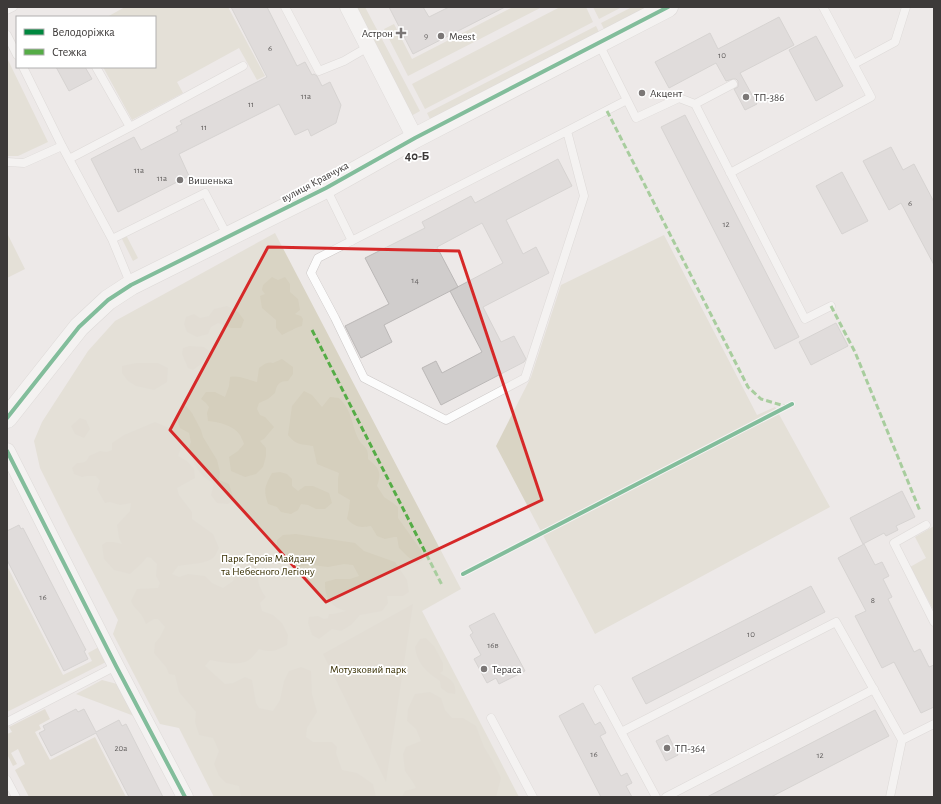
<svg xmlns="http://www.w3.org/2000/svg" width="941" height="804" font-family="'Alegreya Sans',sans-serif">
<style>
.green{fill:#d9d4c4}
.forest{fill:#d5cfbd}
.building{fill:#d0cdcc;stroke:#bbb8b7}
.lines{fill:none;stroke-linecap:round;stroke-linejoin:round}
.service-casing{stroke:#cbc7c6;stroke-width:9}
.minor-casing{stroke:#cbc7c6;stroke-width:17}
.tertiary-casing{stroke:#cbc7c6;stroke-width:21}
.service{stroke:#fcfcfc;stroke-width:8}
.minor{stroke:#fcfcfc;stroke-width:16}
.tertiary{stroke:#fcfcfc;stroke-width:20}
.quiet{stroke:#55ac46;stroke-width:3;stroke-dasharray:6 3;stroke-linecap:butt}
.cycleway-casing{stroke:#fff;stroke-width:6}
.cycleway{stroke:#00873e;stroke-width:4}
.marked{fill:none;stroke:#d62828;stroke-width:3;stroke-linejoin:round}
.poi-dot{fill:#7b7776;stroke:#fff;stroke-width:1.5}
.labels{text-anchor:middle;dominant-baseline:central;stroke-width:3.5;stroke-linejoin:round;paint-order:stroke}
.number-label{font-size:9px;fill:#625f5e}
.poi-label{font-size:11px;fill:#3d3a39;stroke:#fff;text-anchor:start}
.street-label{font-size:11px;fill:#3d3a39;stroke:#fff}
.park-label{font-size:11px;fill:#382f03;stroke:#fff}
.quarter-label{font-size:13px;font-weight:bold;fill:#3d3a39;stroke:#fff}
</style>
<rect width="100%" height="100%" fill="#ede9e8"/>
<path class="green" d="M125 7H228L265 76 257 80 239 48 177 82 183 93 132 120 103 67H155V17H107Z
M355 7H365L420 111 411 116Z
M513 7H542L408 76 384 29 394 24 412 59Z
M560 7H586L593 22 425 109 412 84Z
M593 7H622L599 19Z
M632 7H651L605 31 601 23Z
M596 26 600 34 431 121 427 113Z
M7 58 48 142 18 156H7Z
M7 233 25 269 7 278Z
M275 233 461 589 422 611 519 797H214L179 728 160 724 113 634 118 620 71 530 40 468 34 441 42 422 88 351 115 321Z
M126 235 138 258 133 261 121 237Z
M664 235 757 415 775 407 830 507 595 634 496 446 531 377 561 285Z
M934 526V611L910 567 926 558 915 537Z
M7 566 63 675 92 661 88 653 99 647 106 662 7 712Z
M102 680 117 684 134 716 76 694Z"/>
<path class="forest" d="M272 277 278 280 285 277 290 284V292L298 299 300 310 295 314 301 316 303 319 302 326C294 328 289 332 282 335L276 328V320L262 308 260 296 265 294 262 290 263 285Z
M227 306 238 312 244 320 241 328H231L218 323 211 327 208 334 197 337 187 332 184 324 186 317 194 314 200 318 209 316 214 309Z
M189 346 204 347 213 354 211 359H205L201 364 193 370 188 368 182 354 183 348Z
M282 359 293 367V374L288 381C279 381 277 384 275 393L268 399 259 403 257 409 260 415 265 417 274 427 264 439 260 441 266 448V456L263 467 256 474 245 477 231 471 229 457 238 451 244 444C243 441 241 437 240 435 233 425 219 422 208 421L207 413 209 407 206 403 201 399 206 392H215L225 397 229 386 230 377C239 375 248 380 257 382L259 368C263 365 268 361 273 363Z
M136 363H158L168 368 167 382 154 390 136 386 128 381 122 373V366Z
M304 391 312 395 322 407 330 397 339 398C353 411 351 425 359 440 361 444 365 446 367 450 368 453 368 456 368 459 379 468 382 472 377 486L384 497 393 503 398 507V518L421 550 423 560 417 564 407 556 399 548 397 537H394L385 539 377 536 371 526C360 528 355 527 347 519L349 509 350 500 338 493V479L339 473 317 464 313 446C300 444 296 445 288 435L292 406Z
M186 406 192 413 201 430 203 437 217 460 220 472 219 480 229 484 234 500 228 504 217 503 211 495 214 484 204 477 198 470 191 457 188 450 191 442 189 433 180 428 177 419 182 407Z
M80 418 86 420 90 429 84 438 75 434 71 426Z
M155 422 169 428 183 442 178 456 187 461 194 469 195 478 177 488 179 495 192 512V519L213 534 219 548C217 551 216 555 214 557 208 564 188 564 178 566L172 574 179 577 188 574 205 576 212 583 223 588 233 581C237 570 238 564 251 562 260 572 256 579 261 589 262 592 264 595 266 597L260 603 262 611 273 615 282 623 288 635 287 645C275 651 272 653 259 649 255 654 251 660 245 662 235 665 220 662 210 660L205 666 225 684 233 683 245 677 252 680 256 703 259 708 273 711 280 700 284 681 289 671 301 667 311 671 312 694 317 712 307 728 306 737 313 742H332L337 747 336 753 342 770 357 773 373 784 376 797H241L239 786 226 783 219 776 214 764 219 751 213 738 199 735 195 722 196 712 179 692 175 675 169 674 166 667 154 653 155 643 160 637 165 627 158 619H154L146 624C144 620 143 616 139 612 135 607 134 608 131 601L137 589 158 588 160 583 156 576 157 564 151 558 147 557 142 563 130 574 114 570 104 559 102 545 106 542H114L122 544 119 538 117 525 130 511 131 503 120 505 110 502 105 503 97 489 100 481 96 476H87L82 477 74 474 72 468 77 463C84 463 87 462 89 456L100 451 107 452 112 450V443L124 435Z
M280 472 287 474 292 479V486L298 491 305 486H313L329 493 332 503 325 509H316L308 505 301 504 298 510 291 514 281 512 277 507 268 504C263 489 265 486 272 473Z
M296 534 355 543 364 551 395 562 407 580 409 592 403 596H387L388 603 382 611 360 615 351 625 341 631 332 629 319 639 312 635 308 623 309 617 318 616 324 619 328 618 329 614H333L346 611C343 610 339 609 336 607 326 601 325 592 325 582L336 579H350L359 576 353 565 344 564 328 567 313 565 297 567 277 555V540L283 535Z
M413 604 386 782 323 654Z
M426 638 434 646 443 663V671L440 673C449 679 457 681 455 694L448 693 441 688 440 681C426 672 417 663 415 647L420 639Z
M430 692 441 698 445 710 452 718H463L476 726 484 747 492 760 501 778 496 797H402L405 791 416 788 414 784 405 771 403 754 406 747 421 741 416 729 407 721 408 709 415 694Z
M45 709 50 719 39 725 41 729 35 732 50 760 95 737 126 797H29L15 770 25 764 18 749 11 753 17 764 13 766 7 754V734L12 732 9 727Z"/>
<path class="building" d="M231 7H267L297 66 305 62 312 75 314 74 317 76 322 86 330 82 341 105 336 123 311 136 308 129 295 135 279 104 179 154 189 176 118 212 91 159 134 137 141 150 178 131 176 127 182 124 180 121 267 77Z
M389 7H423L429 17 449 7H505L413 54Z
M779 17 794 45 740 73 757 104 745 110 734 89 738 87V81L736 79H733L726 81 716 63 669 88 655 62 710 33 718 49Z
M816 36 843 86 816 101 789 50Z
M56 67H85L92 79 69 91Z
M685 115 799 337 775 349 661 127Z
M891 147 903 170 914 164 934 202V265L901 203 889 210 863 161Z
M558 159 572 186 506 220 523 254 536 247 549 273 483 307 501 342 514 336 526 359 524 362 441 405 422 368 436 361 442 373 482 352 450 291 503 263 482 223 437 247 458 287 384 325 392 342 361 358 345 326 389 304 365 258 425 228 422 222 471 196 475 203Z
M842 172 868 221 842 234 816 186Z
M836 323 848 346 811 365 799 342Z
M902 491 915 517 896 526 898 530 886 536 884 533 863 544 850 518Z
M19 525 21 529 23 528 86 650 84 651 88 659 64 671 7 560V531Z
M864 544 875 565 882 562 889 576 883 579 892 597 888 599 914 652 920 649 929 667 934 665V707L921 713 894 662 882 668 855 616 866 611 838 558Z
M811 586 825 612 646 704 632 678Z
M494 613 525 671 499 684 496 678 487 683 474 659 481 655 470 635 473 633 469 626Z
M583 703 595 725 600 722 603 727 606 733 600 736 621 776 627 773 632 783 626 786 632 797H601L559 716Z
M76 709 78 712 84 709 96 732 119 720 122 726 126 724 163 797H129L96 733 51 756 39 733 45 730 43 726Z
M875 710 889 736 771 797H707Z
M668 735 678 755 666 761 656 741Z"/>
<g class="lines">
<g class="service-casing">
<path id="service" d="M285 7 319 71 344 61 368 47
M7 10 13 7
M7 35 17 55
M599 44 636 118 679 98 695 104 805 319 831 306
M854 64 895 42 906 7
M23 67 62 146 112 239 131 285
M96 67 130 127
M695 104 733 84
M567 131 584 196 525 378 446 420 364 378 335 318 311 273 318 258Z
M567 131 627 100
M69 159 130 127 243 66
M7 162 24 163 62 146
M730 173 871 97 823 7
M326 188 352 241
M112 239 205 193 228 237
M926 525 894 543 934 622
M598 689 656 797
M491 718 533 797
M7 722 116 666
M621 732 836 622 902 740 890 797
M902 740 934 724
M7 780 16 797
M666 797 874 689"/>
</g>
<g class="minor-casing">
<path id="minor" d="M348 7 415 138
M7 451 116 666 185 797"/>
</g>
<g class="tertiary-casing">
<path id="tertiary" d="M7 418 79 327 108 300 131 285 326 188 415 138 668 7"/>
</g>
<use href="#service" class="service"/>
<use href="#minor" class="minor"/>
<use href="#tertiary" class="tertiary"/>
<path class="quiet" d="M607 111 748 387 761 399 788 407
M831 306 855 352 920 511
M312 330 442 585"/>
<g class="cycleway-casing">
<path id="cycleway" d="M7 418 79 327 108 300 131 285 326 188 415 138 668 7
M7 451 116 666 185 797
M463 574 792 404"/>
</g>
<use href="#cycleway" class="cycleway"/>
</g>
<path d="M0 0H941V804H0ZM268 247 459 251 542 500 326 602 170 430Z" fill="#ede9e8" fill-opacity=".55" fill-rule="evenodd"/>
<path class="marked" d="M268 247 459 251 542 500 326 602 170 430Z"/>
<g class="poi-dot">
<path d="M399 27h4v4h4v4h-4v4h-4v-4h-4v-4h4z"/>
<circle cx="441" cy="36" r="4"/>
<circle cx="642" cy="93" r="4"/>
<circle cx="746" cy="97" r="4"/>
<circle cx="180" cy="180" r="4"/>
<circle cx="484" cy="669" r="4"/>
<circle cx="667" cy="748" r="4"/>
</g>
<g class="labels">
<g class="number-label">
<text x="426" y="36">9</text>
<text x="270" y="48">6</text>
<text x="722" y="55">10</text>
<text x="306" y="96">11а</text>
<text x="251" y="104">11</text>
<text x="204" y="127">11</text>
<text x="139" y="170">11а</text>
<text x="162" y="178">11а</text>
<text x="910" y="203">6</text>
<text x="726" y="224">12</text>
<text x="415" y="280">14</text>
<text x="43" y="597">16</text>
<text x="873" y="600">8</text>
<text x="751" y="634">10</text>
<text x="493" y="645">16в</text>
<text x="121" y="748">20а</text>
<text x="594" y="754">16</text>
<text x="820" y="755">12</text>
</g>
<g class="poi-label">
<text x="393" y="33" text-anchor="end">Астрон</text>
<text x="449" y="36">Meest</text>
<text x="650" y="93">Акцент</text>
<text x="754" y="97">ТП-386</text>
<text x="188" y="180">Вишенька</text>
<text x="492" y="669">Тераса</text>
<text x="675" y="748">ТП-364</text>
</g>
<g class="street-label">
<text transform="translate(315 182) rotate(-28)">вулиця Кравчука</text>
</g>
<g class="park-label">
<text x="268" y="558">Парк Героїв Майдану<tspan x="268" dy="13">та Небесного Легіону</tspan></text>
<text x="368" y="669">Мотузковий парк</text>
</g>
<g class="quarter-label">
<text x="417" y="156">40-Б</text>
</g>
</g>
<rect width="941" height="804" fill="none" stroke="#3d3a39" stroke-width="16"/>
<rect x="16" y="16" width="140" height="52" fill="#ffffff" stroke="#b1b0b0"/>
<rect x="24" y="29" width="20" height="6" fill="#00873e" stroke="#b1b0b0"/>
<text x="52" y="36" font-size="12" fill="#3d3a39">Велодоріжка</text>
<rect x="24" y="49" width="20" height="6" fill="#55ac46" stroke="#b1b0b0"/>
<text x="52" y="56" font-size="12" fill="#3d3a39">Стежка</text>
</svg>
